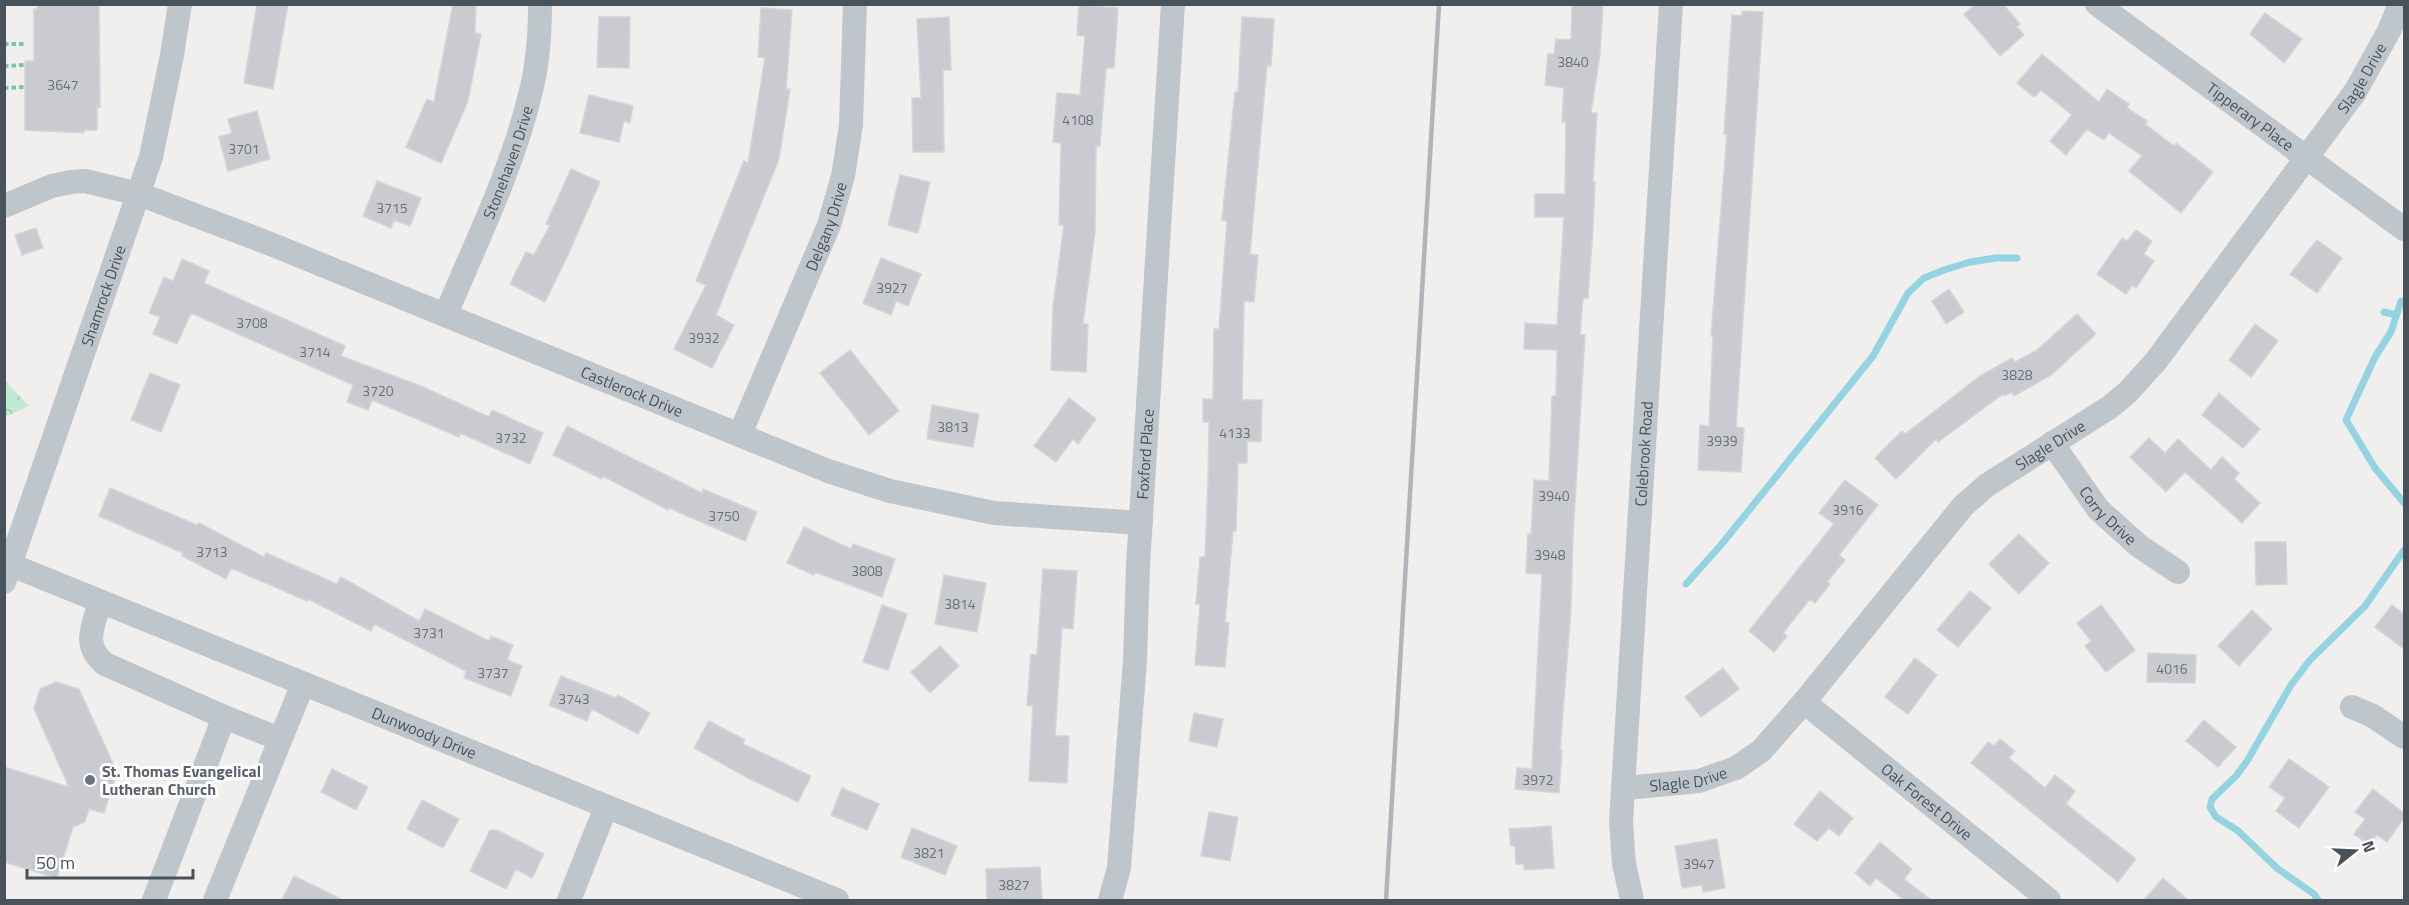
<svg xmlns="http://www.w3.org/2000/svg" width="2409" height="905" font-family="'Titillium Web',sans-serif">
<style>
.forest{fill:url(#forest-crowns)}
.lines{fill:none;stroke-linecap:round;stroke-linejoin:round}
.stream{stroke:#93d3e2;stroke-width:7}
.building{fill:#c9cbd0;stroke:#d3d5d9;stroke-width:1.5}
.path{stroke:#7dc4a0;stroke-width:4;stroke-dasharray:4.5 3;stroke-linecap:butt}
.minor{stroke:#bec6cc;stroke-width:24}
.rail{stroke:#b1b4b8;stroke-width:4.5}
.worship-dot{fill:#6b7280;stroke:#fff;stroke-width:2}
.labels{text-anchor:middle;dominant-baseline:central;stroke-width:6;stroke-linejoin:round;paint-order:stroke}
.number-label{font-size:14px;fill:#687078}
.street-label{font-size:16px;fill:#48525a;stroke:#fff}
.worship-label{font-size:16px;font-weight:bold;fill:#5b616d;stroke:#fff;text-anchor:start}
</style>
<defs>
<pattern id="forest-crowns" width="20" height="18" patternUnits="userSpaceOnUse" patternTransform="scale(1.5)"><rect width="20" height="18" fill="#c1ead0"/><path d="M2 6a3 3 0 1 1 6 0M12 15a3 3 0 1 1 6 0" fill="none" stroke="#9fc0ac"/></pattern>
</defs>
<rect width="100%" height="100%" fill="#f1eeee"/>
<path class="forest" d="M5 381 29 406 5 417H4Z"/>
<g class="lines">
<path class="stream" d="M2401 301 2391 332 2375 357 2346 420 2375 468 2404 503
M2384 312 2396 315
M1686 584 1721 545 1873 356 1908 293 1924 278 1944 270 1970 262 1996 258H2017
M2318 900 2314 894 2278 869 2237 830 2216 817 2210 807 2212 799 2236 776 2247 761 2291 685 2310 660 2365 606 2404 550"/>
</g>
<path class="building" d="M37 4H99L100 107 97 106V130H84V133L25 130V61H34V9H37Z
M257 4H288L273 89 244 83Z
M453 4H476L475 33 481 34 468 101 441 163 406 147 427 99 434 102Z
M1572 4H1603L1600 54 1591 113H1597L1593 181 1595 182 1593 228 1588 298H1583L1580 334 1585 335 1573 536 1571 609 1560 750H1562L1559 793 1515 789 1517 768 1532 769 1542 574 1526 573 1528 534H1531L1534 480 1549 481 1552 396H1556L1557 350 1524 349 1525 323 1557 325 1564 217H1535V194H1565L1566 122H1562L1564 88 1545 85 1548 54H1554L1556 39 1571 40Z
M1976 4H2003L2020 24 2017 27 2024 35 2000 56 1964 14Z
M1079 5 1118 8 1114 68H1106L1100 146H1096L1095 232 1083 324H1088L1086 372 1051 370 1053 307 1064 225H1059L1061 143 1053 142 1057 93 1080 95 1085 36 1077 35Z
M761 8 792 10 786 89H790L779 159 716 315 734 325 712 368 674 349 706 285 696 281 744 161 748 163 765 58 758 57Z
M1742 11 1763 12 1736 427 1744 428 1741 472 1698 470 1700 425 1709 426 1713 336H1711L1727 134H1724L1732 15 1742 16Z
M2265 13 2302 39 2284 63 2250 34Z
M599 17H630L629 68 597 67Z
M949 17 951 70H943L944 152H913L912 98H921L917 19Z
M1242 17 1274 19 1271 66 1267 65 1250 254 1258 255 1254 302 1244 301 1242 400H1262L1261 442 1247 441V463H1238L1236 531H1233L1225 622 1229 623 1225 667 1195 665 1200 604H1196L1200 557H1205L1208 482 1209 422H1203V399H1213L1214 329H1219L1227 221 1222 220 1235 92H1238Z
M2042 54 2099 102 2107 89 2129 104 2127 108 2147 121 2145 124 2174 146 2176 143 2213 172 2181 213 2129 171 2142 156 2109 133 2104 140 2087 129 2066 155 2050 141 2072 115 2041 90 2034 97 2017 83Z
M589 95 633 106 630 123 624 121 619 142 580 133Z
M257 111 270 159 228 171 219 137 232 133 228 119Z
M571 169 600 182 567 257 545 302 510 284 526 252 534 255 550 225 546 224Z
M900 175 930 182 918 233 888 225Z
M377 181 421 198 410 226 394 220 391 228 363 216Z
M36 228 43 248 22 255 15 235Z
M2136 230 2152 241 2144 254 2154 261 2136 288 2132 285 2126 294 2097 274 2122 238 2127 241Z
M2317 240 2342 258 2317 293 2290 274Z
M881 258 921 274 908 306 896 301 891 315 863 303Z
M182 259 209 271 204 283 345 346 341 356 423 387 489 417 492 410 543 433 530 464 460 433 459 437 372 400 368 410 347 402 353 385 191 313 177 344 153 334 160 317 149 313 164 277 173 281Z
M1949 289 1964 312 1946 324 1932 301Z
M2077 314 2096 334 2051 375 2014 396 2012 392 2004 396 2003 394 1938 442 1936 439 1896 479 1875 458 1902 431 1905 434 1980 376 2012 358 2015 362 2037 350Z
M2255 324 2278 341 2251 377 2229 360Z
M850 350 899 411 869 435 820 373Z
M150 373 180 385 161 432 131 420Z
M2219 393 2260 429 2243 448 2202 415Z
M1069 398 1096 419 1078 444 1073 439 1056 462 1034 446Z
M932 405 979 414 973 447 927 439Z
M567 426 702 493 703 489 757 512 745 541 669 508 668 510 603 476 602 479 553 455Z
M2149 438 2165 453 2178 439 2211 470 2222 457 2239 473 2234 479 2260 503 2242 523 2185 472 2166 492 2130 457Z
M1845 480 1878 505 1839 555 1845 560 1827 582 1830 584 1815 603 1810 599 1783 633 1787 636 1774 652 1749 631 1834 524 1819 513Z
M110 488 197 525 199 523 264 557 266 553 337 584 341 577 419 621 425 609 489 641 491 636 513 645 507 660 522 666 511 696 464 678 466 671 374 624 371 631 308 599 307 601 231 568 226 579 182 556 183 553 99 516Z
M804 527 851 549 853 544 895 559 882 597 815 572 814 575 787 563Z
M2019 534 2049 563 2019 594 1989 564Z
M2255 542H2286L2287 584 2256 585Z
M1043 569 1077 571 1073 629 1062 628 1055 736H1069L1067 783 1029 781 1033 706 1027 705 1031 654 1037 655Z
M944 575 986 583 977 632 935 624Z
M1970 591 1991 608 1958 647 1937 630Z
M882 605 907 614 888 670 863 662Z
M2101 605 2135 650 2106 672 2085 646 2091 641 2077 623Z
M2392 605 2404 614V649L2375 627Z
M2252 610 2272 629 2239 666 2218 646Z
M940 646 959 666 930 693 911 672Z
M2148 653 2196 655 2195 683 2147 682Z
M1915 658 1937 675 1908 714 1885 697Z
M1723 668 1739 689 1701 717 1685 697Z
M561 676 616 698 618 695 650 713 638 734 592 709 587 721 549 705Z
M56 682 79 689 117 772 104 813 89 809 85 822 73 827 57 878 4 862V767L69 787 34 709 40 689Z
M1194 713 1223 719 1217 747 1189 741Z
M2204 720 2236 747 2218 767 2186 741Z
M709 721 745 740 743 744 811 776 798 802 748 778 694 748Z
M2000 739 2015 751 2009 758 2045 788 2055 775 2075 791 2066 804 2136 859 2118 882 1971 763 1988 742 1994 746Z
M2289 759 2329 787 2299 828 2276 811 2285 798 2269 787Z
M332 769 368 787 356 810 321 792Z
M842 788 879 804 867 830 831 815Z
M2373 789 2404 813V818L2387 842 2377 835 2369 845 2354 834 2365 819 2355 812Z
M1820 791 1853 818 1839 836 1829 828 1817 841 1794 824Z
M422 800 459 819 443 848 407 829Z
M1209 812 1238 817 1230 861 1201 856Z
M1551 826 1554 868 1524 870V864H1516L1515 846H1511L1509 829Z
M912 828 957 846 945 875 901 857Z
M490 830H497L544 854 532 878 516 869 506 889 470 871Z
M1717 839 1725 888 1703 892 1702 885 1682 888 1675 846Z
M1880 842 1912 869 1904 879 1931 900H1904L1876 878 1870 886 1855 873Z
M1040 867 1042 899 987 900 986 869Z
M294 876 343 900H282Z
M2163 878 2188 900H2144Z"/>
<g class="lines">
<path class="path" d="M4 44H24
M4 66 24 65
M4 88 25 87"/>
<g class="minor">
<path id="s1" d="M2097 4 2404 229"/>
<path id="s2" d="M4 206 52 186 71 182 85 181 139 194 268 243 828 471 890 491 994 513 1141 523"/>
<path id="s3" d="M446 314C476 242 513 168 531 91 538 63 540 33 540 4"/>
<path id="s4" d="M740 434 829 225 843 176 851 125 855 4"/>
<path id="s5" d="M2052 443 2098 509 2139 546 2178 572"/>
<path id="s6" d="M11 565 837 900"/>
<path id="s7" d="M4 582 151 157 172 55 180 4"/>
<path d="M100 602C93 626 82 646 105 664L224 717 154 900"/>
<path id="s8" d="M1804 702 2049 900"/>
<path d="M2352 707 2373 716 2404 737"/>
<path d="M224 717 280 739"/>
<path id="s9" d="M1625 788 1699 781 1736 768 1761 751 1804 702 1963 506 1987 485 2110 407 2128 392 2156 361 2355 92 2389 31 2400 4"/>
<path d="M215 900 303 684"/>
<path d="M569 900 606 807"/>
<path id="s10" d="M1110 900 1119 868 1135 660 1138 565 1173 4"/>
<path id="s11" d="M1632 900 1624 864 1621 822 1671 4"/>
</g>
<path class="rail" d="M1386 900 1439 4"/>
</g>
<circle class="worship-dot" cx="90" cy="780" r="6"/>
<g class="labels">
<g class="number-label">
<text x="1573" y="61">3840</text>
<text x="63" y="84">3647</text>
<text x="1078" y="119">4108</text>
<text x="244" y="148">3701</text>
<text x="392" y="207">3715</text>
<text x="892" y="287">3927</text>
<text x="252" y="322">3708</text>
<text x="704" y="337">3932</text>
<text x="315" y="351">3714</text>
<text x="2017" y="374">3828</text>
<text x="378" y="390">3720</text>
<text x="953" y="426">3813</text>
<text x="1235" y="432">4133</text>
<text x="511" y="437">3732</text>
<text x="1722" y="440">3939</text>
<text x="1554" y="495">3940</text>
<text x="1848" y="509">3916</text>
<text x="724" y="515">3750</text>
<text x="212" y="551">3713</text>
<text x="1550" y="554">3948</text>
<text x="867" y="570">3808</text>
<text x="960" y="603">3814</text>
<text x="429" y="632">3731</text>
<text x="2172" y="668">4016</text>
<text x="493" y="672">3737</text>
<text x="574" y="698">3743</text>
<text x="1538" y="779">3972</text>
<text x="929" y="852">3821</text>
<text x="1699" y="863">3947</text>
<text x="1014" y="884">3827</text>
</g>
<g class="street-label">
<text stroke="none"><textPath href="#s9" startOffset="1054">Slagle Drive</textPath></text>
<text stroke="none"><textPath href="#s1" startOffset="190">Tipperary Place</textPath></text>
<text stroke="none"><textPath href="#s3" startOffset="164">Stonehaven Drive</textPath></text>
<text stroke="none"><textPath href="#s4" startOffset="225">Delgany Drive</textPath></text>
<text stroke="none"><textPath href="#s7" startOffset="303">Shamrock Drive</textPath></text>
<text stroke="none"><textPath href="#s2" startOffset="672">Castlerock Drive</textPath></text>
<text stroke="none"><textPath href="#s9" startOffset="568">Slagle Drive</textPath></text>
<text stroke="none"><textPath href="#s10" startOffset="448">Foxford Place</textPath></text>
<text stroke="none"><textPath href="#s11" startOffset="448">Colebrook Road</textPath></text>
<text stroke="none"><textPath href="#s5" startOffset="92">Corry Drive</textPath></text>
<text stroke="none"><textPath href="#s6" startOffset="446">Dunwoody Drive</textPath></text>
<text stroke="none"><textPath href="#s9" startOffset="64">Slagle Drive</textPath></text>
<text stroke="none"><textPath href="#s8" startOffset="158">Oak Forest Drive</textPath></text>
</g>
<g class="worship-label">
<text x="102" y="771">St. Thomas Evangelical<tspan x="102" dy="18">Lutheran Church</tspan></text>
</g>
</g>
<rect width="2409" height="905" fill="none" stroke="#48525a" stroke-width="12"/>
<g transform="translate(2355 851) rotate(72)" stroke="#ffffff" stroke-width="4.5" paint-order="stroke">
<path d="M0-4.5L10 22L0 15L-10 22Z" fill="#48525a"/>
<text y="-9" font-size="16" font-weight="bold" text-anchor="middle" fill="#48525a">N</text>
</g>
<path d="M27 869v9h166v-9" fill="none" stroke="#48525a" stroke-width="3"/>
<text x="36" y="869" font-size="18" fill="#48525a" stroke="#ffffff" stroke-width="4.5" paint-order="stroke">50 m</text>
</svg>
